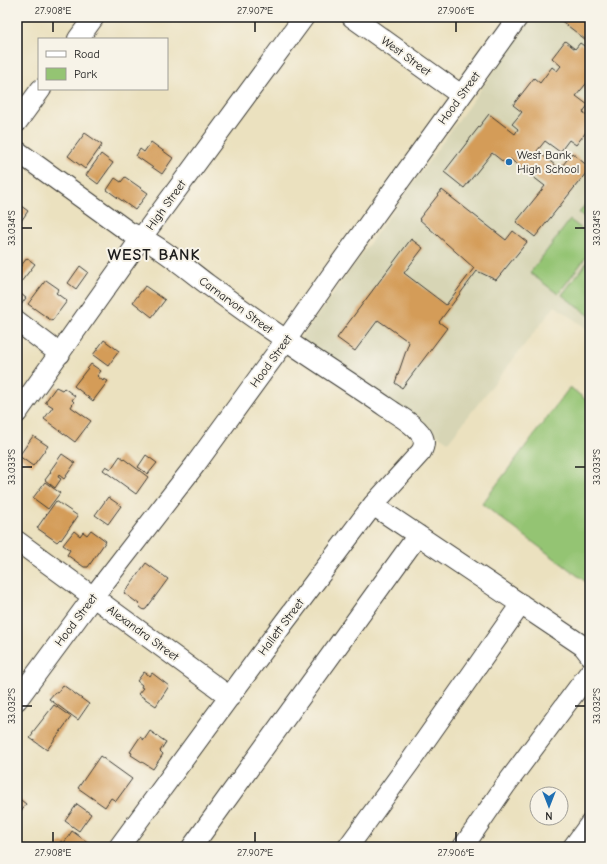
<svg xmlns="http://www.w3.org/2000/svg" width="607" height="864" font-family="'Comic Neue',sans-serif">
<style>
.built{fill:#d7d5b5}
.green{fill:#94c473;stroke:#587048}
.building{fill:#d49c59}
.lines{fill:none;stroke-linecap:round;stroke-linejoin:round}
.minor-casing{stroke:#3b3a34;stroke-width:22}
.minor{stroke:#fff;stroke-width:20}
.ticks{fill:none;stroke:#1c1c1c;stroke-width:1.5}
.poi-dot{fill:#1f6fb2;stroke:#f7f3e8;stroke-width:1.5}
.labels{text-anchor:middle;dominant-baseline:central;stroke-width:4;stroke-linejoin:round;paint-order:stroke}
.street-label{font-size:12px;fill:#1c1c1c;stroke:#f7f3e8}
.poi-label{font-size:12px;fill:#1c1c1c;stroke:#f7f3e8;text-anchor:start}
.district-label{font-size:16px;font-weight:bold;letter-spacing:1px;fill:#1c1c1c;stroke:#f7f3e8}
.neatline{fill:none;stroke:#1c1c1c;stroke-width:1.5}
.ticks-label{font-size:10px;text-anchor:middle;fill:#1c1c1c}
</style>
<rect width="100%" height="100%" fill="#f7f3e8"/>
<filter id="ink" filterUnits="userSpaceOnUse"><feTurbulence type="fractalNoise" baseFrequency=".025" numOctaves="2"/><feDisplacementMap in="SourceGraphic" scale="8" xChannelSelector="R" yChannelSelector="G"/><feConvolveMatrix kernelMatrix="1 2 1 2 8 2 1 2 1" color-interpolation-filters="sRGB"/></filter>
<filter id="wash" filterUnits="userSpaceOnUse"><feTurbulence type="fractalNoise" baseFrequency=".012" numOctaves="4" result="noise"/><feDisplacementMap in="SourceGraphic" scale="16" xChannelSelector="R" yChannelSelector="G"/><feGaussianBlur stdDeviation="0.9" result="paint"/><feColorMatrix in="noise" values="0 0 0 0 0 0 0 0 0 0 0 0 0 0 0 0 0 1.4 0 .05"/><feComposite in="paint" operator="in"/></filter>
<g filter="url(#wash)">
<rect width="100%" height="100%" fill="#ebe1bf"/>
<path class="built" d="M533 17H590V331L555 306 448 442 299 341Z"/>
<path class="green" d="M590 198V221L579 213Z
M570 220 590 235V252L558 294 530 273Z
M590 258V316L562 295Z
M570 387 590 403V585L482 504Z"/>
<g id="blocks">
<path class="building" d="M561 17H590V43L559 19Z
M565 41 575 49 580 43 590 50V79L576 96 588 105 583 112 590 118V127L576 145 569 140 560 152 545 141 537 151 560 169 572 153 590 168 535 237 516 222 545 186 510 159 506 164 492 153 464 188 444 172 489 114 515 134 518 129 512 124 522 112 513 105 534 78 540 83 552 67 557 71 561 66 552 58Z
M85 133 102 145 85 169 68 156Z
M151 142 173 158 162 174 136 156 140 149 144 152Z
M101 154 113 163 98 184 86 175Z
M125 177 148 193 135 210 107 190 115 178 121 182Z
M442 190 506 240 513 231 527 242 496 280 477 271 439 322 447 328 402 388 395 383 409 342 378 320 355 351 337 338 411 239 423 248 404 273 446 305 474 268 419 219Z
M17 203 28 211 17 227Z
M27 258 35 264 17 287V271Z
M80 266 88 272 76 289 68 283Z
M46 280 59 289 56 293 67 301 52 321 28 304Z
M145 286 165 300 152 317 133 302Z
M17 291 26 298 20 306 17 303Z
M104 340 119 351 108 366 93 355Z
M91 364 101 371 97 376 103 381 104 379 108 381 93 401 74 386Z
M56 387 62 390 64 388 75 396 72 400 74 402 71 407 91 421 75 442 44 419 53 407 45 402Z
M33 436 48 446 33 466 19 456Z
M62 454 75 463 64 479 59 475 58 477 61 479 55 488 45 480 51 472 50 471Z
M146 455 157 463 148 474 138 467Z
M120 456 148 477 136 494 103 470 106 466 111 469Z
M45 482 60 493 48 509 33 498Z
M108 497 121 506 108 524 95 515Z
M56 501 78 516 61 540 60 539 57 542 37 528Z
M91 530 106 541 88 567H84L67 555 70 550 63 545 74 531 80 536 83 532 87 535Z
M146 563 168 579 146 609 144 610 140 607 139 604 124 593Z
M144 672 150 676 152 673 169 686 156 706 138 694 143 688 141 687 142 685 137 681Z
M63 685 89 704 78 720 49 699 55 692 57 693Z
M54 705 71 717 47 750 30 738 33 734 32 733Z
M150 731 166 742 160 751 163 754 153 769 131 755 132 753 130 752 140 737 144 740Z
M100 756 132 779 116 801 111 798 105 807 78 788Z
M17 797 26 804 17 816Z
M77 804 91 814 79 831 65 821Z
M72 831 94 847H57L61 841 64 843Z"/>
</g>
</g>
<g filter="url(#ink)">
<use href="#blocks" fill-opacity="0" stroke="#3b3a34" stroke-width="1"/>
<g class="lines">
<g class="minor-casing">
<path id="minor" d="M352 17 461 95
M78 39 94 17
M17 122 41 89
M17 151 129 232C158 244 182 265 207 284 233 303 259 322 286 340 319 363 353 384 386 407 397 415 412 422 420 433 425 439 425 445 421 452L373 505 283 624 119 847
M17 321 60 354
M17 413 142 237 304 17
M373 505 583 646 590 655
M17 541 230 697
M17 700 93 597 195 465 286 340 331 276 518 17
M192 847 418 535
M348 847 410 762 521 604
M463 847 505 786 590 672
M573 847 590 824"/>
</g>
<use href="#minor" class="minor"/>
</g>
</g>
<path class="ticks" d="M53 22V32M255 22V32M456 22V32M22 228H32M575 228H585M22 467H32M575 467H585M22 706H32M575 706H585M53 832V842M255 832V842M456 832V842"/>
<circle class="poi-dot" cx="509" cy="162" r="4"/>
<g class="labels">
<g class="street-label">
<text transform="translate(406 56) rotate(36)">West Street</text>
<text transform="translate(459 98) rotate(-54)">Hood Street</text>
<text transform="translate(166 205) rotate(-54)">High Street</text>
<text transform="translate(236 305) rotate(36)">Carnarvon Street</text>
<text transform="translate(271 361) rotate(-54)">Hood Street</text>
<text transform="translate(76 620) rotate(-53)">Hood Street</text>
<text transform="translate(281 627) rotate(-53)">Hallett Street</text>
<text transform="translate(143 633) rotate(36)">Alexandra Street</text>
</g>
<g class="poi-label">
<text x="517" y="155">West Bank<tspan x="517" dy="14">High School</tspan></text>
</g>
<g class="district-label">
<text x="154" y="255">WEST BANK</text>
</g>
</g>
<rect width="607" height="864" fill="none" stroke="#f7f3e8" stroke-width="44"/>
<rect x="38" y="38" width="130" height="52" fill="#f7f3e8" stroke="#9f9d96"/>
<rect x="46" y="51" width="20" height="6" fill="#ffffff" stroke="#9f9d96"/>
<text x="74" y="58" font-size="12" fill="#1c1c1c">Road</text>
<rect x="46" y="68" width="20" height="12" fill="#94c473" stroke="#9f9d96"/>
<text x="74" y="78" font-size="12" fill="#1c1c1c">Park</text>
<g transform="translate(549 806) rotate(180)"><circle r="19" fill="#f7f3e8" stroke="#9f9d96"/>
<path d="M0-3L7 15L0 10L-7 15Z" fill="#1f6fb2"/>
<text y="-6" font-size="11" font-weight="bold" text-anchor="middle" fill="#1c1c1c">N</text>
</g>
<rect x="22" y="22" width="563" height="820" class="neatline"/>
<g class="ticks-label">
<text x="53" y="14">27.908°E</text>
<text x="255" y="14">27.907°E</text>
<text x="456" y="14">27.906°E</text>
<text transform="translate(596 228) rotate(-90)" y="4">33.034°S</text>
<text transform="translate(11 228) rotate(-90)" y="4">33.034°S</text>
<text transform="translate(596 467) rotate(-90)" y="4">33.033°S</text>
<text transform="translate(11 467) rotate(-90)" y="4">33.033°S</text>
<text transform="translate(596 706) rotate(-90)" y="4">33.032°S</text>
<text transform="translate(11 706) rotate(-90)" y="4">33.032°S</text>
<text x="53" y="856">27.908°E</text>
<text x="255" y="856">27.907°E</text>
<text x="456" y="856">27.906°E</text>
</g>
</svg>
